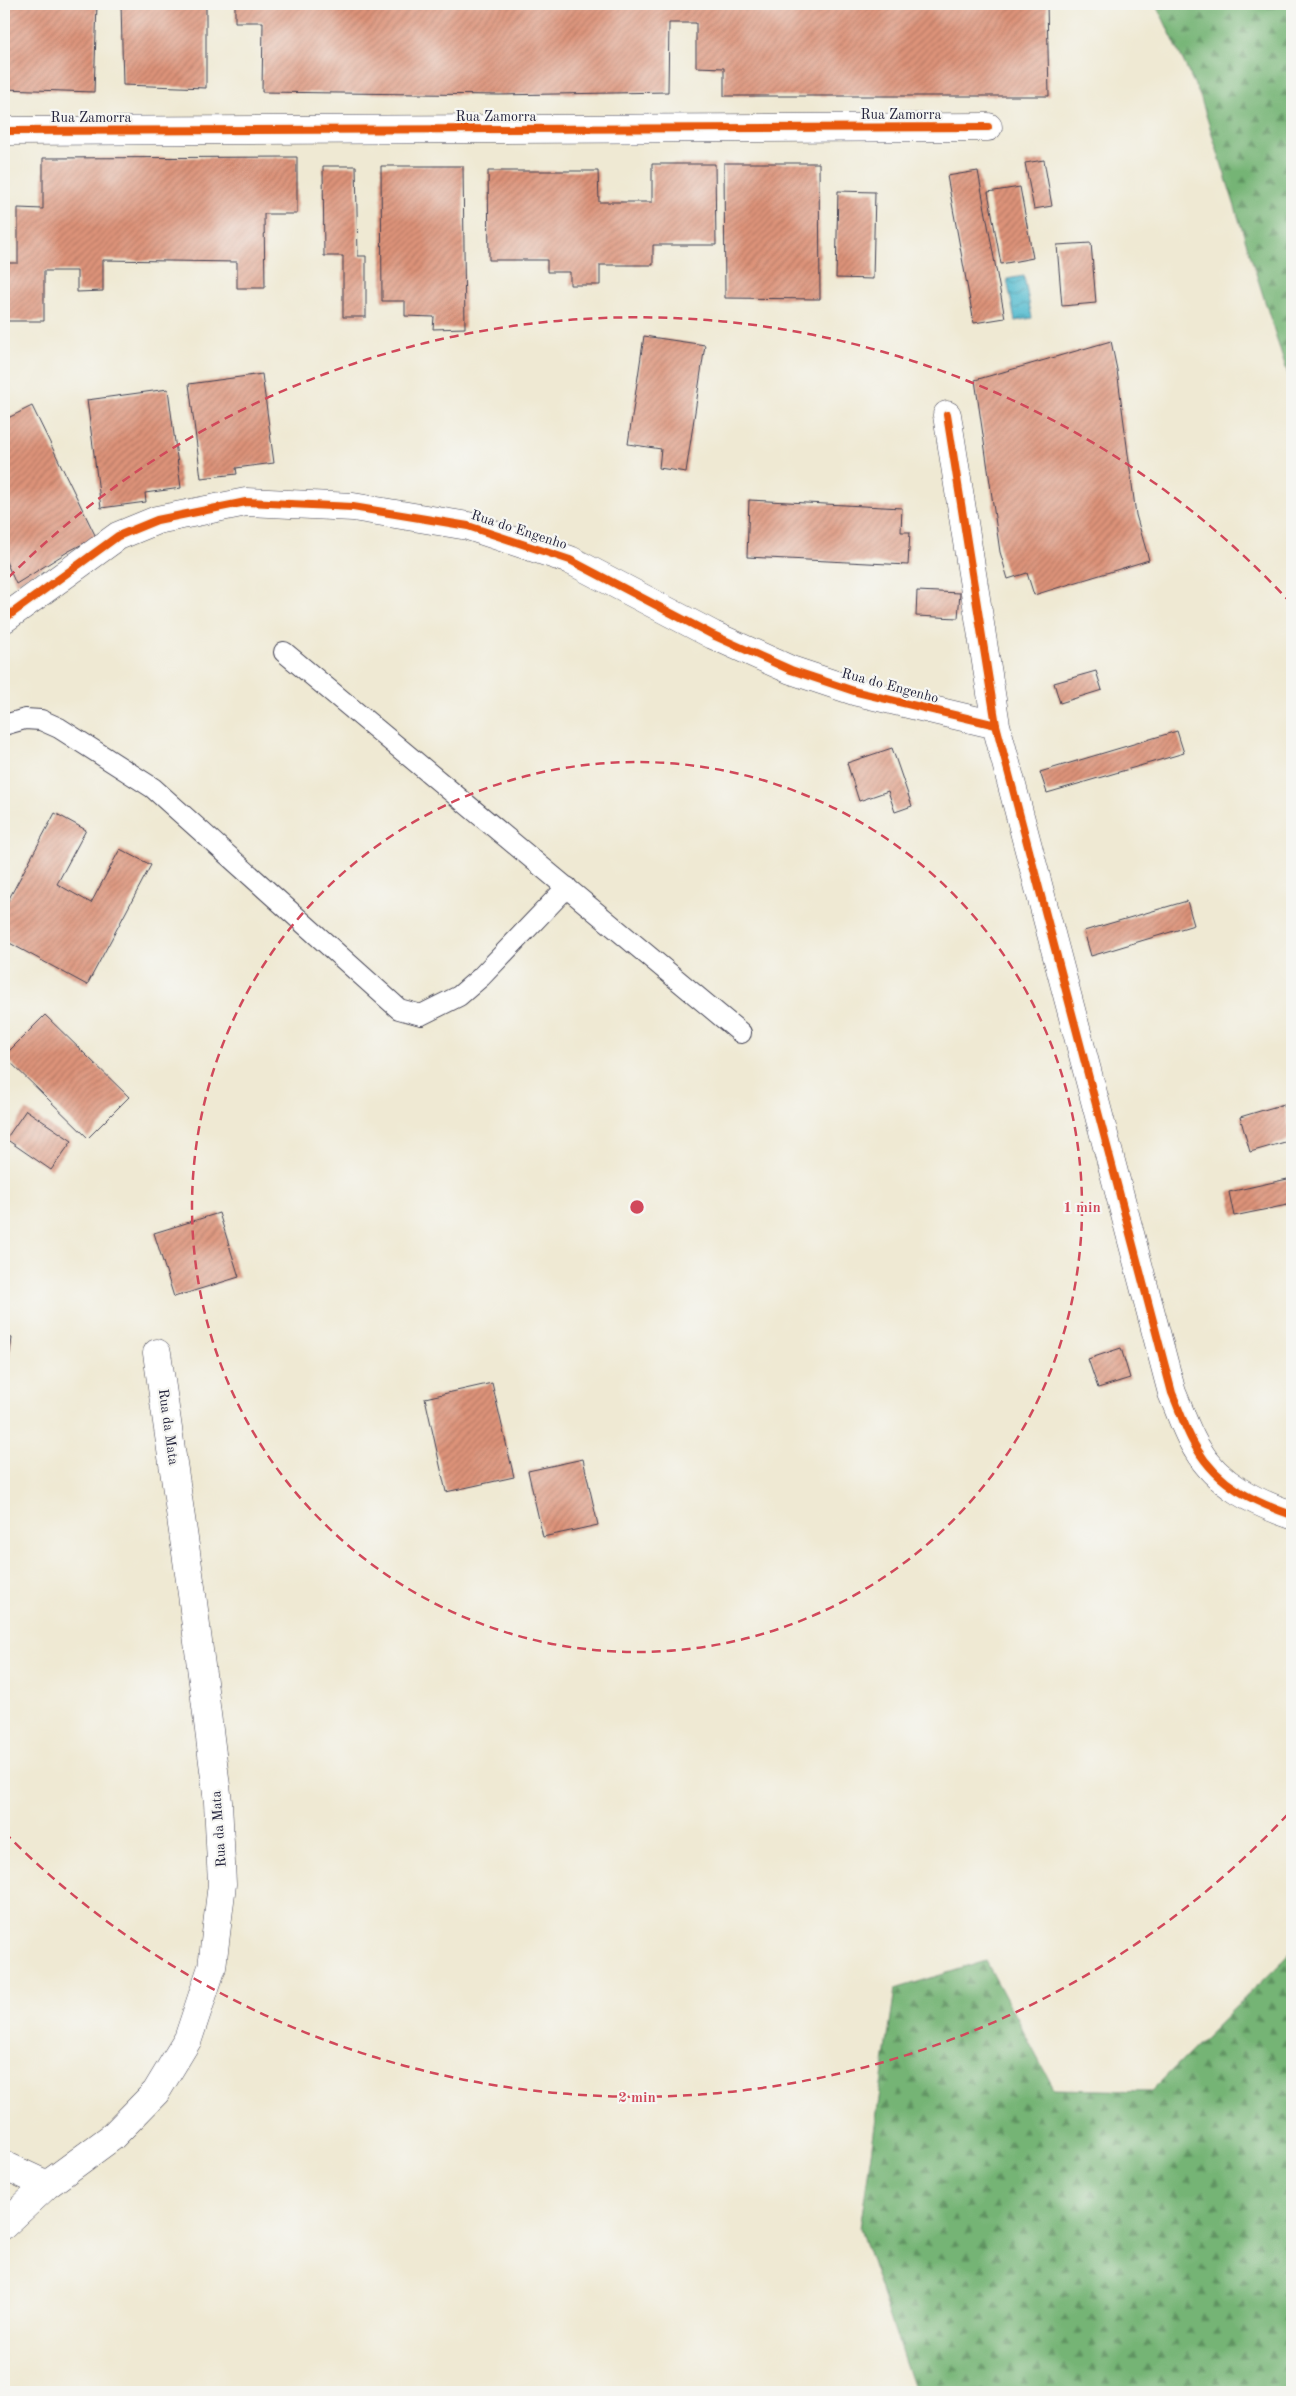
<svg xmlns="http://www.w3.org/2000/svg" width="1296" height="2396" font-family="'Old Standard TT',serif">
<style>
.forest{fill:url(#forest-firs);stroke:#4b6b58}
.water{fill:url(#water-waves);stroke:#3a6e85}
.building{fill:url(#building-hatch)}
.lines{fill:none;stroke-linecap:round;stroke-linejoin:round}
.service-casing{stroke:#414052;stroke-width:22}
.minor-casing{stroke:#414052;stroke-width:29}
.service{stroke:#fff;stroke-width:20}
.minor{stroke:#fff;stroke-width:28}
.cycleway-casing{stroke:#f6f6f2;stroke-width:11}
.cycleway{stroke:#e8590c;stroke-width:8}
.ring{fill:none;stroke:#d1495b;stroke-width:2.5;stroke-dasharray:9 6}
.labels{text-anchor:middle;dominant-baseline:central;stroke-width:4.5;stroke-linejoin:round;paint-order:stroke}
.street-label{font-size:14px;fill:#22223b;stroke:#f6f6f2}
.centre{fill:#d1495b;stroke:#f6f6f2;stroke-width:2.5}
.ring-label{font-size:15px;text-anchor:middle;font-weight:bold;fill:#d1495b;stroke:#f6f6f2;stroke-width:4.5;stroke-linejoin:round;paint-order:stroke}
</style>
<defs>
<pattern id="forest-firs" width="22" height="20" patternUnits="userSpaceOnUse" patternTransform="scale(1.25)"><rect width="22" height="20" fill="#74b475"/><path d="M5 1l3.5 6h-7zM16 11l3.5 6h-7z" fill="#5f9261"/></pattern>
<pattern id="water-waves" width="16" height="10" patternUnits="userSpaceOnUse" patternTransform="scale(1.25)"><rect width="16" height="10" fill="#52bbcf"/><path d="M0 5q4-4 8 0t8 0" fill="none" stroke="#4498a9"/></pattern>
<pattern id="building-hatch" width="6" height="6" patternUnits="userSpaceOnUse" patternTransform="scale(1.25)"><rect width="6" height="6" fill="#dd9379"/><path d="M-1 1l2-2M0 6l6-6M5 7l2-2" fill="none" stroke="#b37864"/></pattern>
</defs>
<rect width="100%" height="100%" fill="#f6f6f2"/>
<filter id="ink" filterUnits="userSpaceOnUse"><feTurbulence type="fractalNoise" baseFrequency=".02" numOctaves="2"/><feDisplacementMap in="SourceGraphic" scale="10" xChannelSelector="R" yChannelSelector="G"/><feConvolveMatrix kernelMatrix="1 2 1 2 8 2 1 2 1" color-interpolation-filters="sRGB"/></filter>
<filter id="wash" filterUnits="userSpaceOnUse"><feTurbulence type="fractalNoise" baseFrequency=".0096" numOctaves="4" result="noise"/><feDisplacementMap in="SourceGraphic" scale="20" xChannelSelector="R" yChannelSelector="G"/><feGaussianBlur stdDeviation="1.12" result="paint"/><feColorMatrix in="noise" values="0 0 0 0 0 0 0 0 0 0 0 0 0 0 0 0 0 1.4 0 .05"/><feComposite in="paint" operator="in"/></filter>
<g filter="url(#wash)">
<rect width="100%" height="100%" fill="#efe9d3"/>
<path class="forest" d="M1156 4H1292V387L1200 96Z
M1292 1951V2392H915L860 2228 895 1989 986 1961 1054 2089 1151 2091Z"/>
<path class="water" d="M1024 276 1032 318 1015 321 1007 279Z"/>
<g id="blocks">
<path class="building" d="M4 4H97L94 92 4 89Z
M121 4H206V88L123 85Z
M235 4H1047L1049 96H724V68L696 67V23H669L668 92 499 95 262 92 263 22H235Z
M297 157V214H264L265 288H237V262L103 260V291L77 292V271H44V321H4V263H18V208L43 209V158Z
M1044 160 1052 206 1034 209 1025 163Z
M724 163H819L820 299 725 298Z
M652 164H715L716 245H653V265H600V285H570V272H547V260H489L488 171H598L599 202H652Z
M323 166H356L358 256H366V317H343V256H324Z
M381 166H463L465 328 433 329 434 317 405 316V301H382Z
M978 171 1005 318 974 323 947 176Z
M1020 187 1033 258 1001 264 988 192Z
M838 191 875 192 873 279 836 278Z
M1091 243 1096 303 1062 306 1057 245Z
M644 336 705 345 686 472 659 468 661 449 628 444Z
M1111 341 1117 370 1136 515 1149 560 1034 595 1027 573 1008 579 1000 552 975 380Z
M262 374 274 463 236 468 237 474 201 478 189 384Z
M168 389 181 488 145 493 146 502 101 508 87 400Z
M32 406 96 537 69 551 16 584 4 557V420Z
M749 500 902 508 901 532H910L908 565 747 557Z
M917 591 960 593 958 618 916 616Z
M1096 671 1102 690 1060 703 1054 683Z
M1177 731 1184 753 1047 793 1040 772Z
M892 748 912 806 895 812 888 791 859 801 847 763Z
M55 813 86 830 57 884 91 903 120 849 151 865 87 985 4 940V908Z
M1187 901 1194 925 1091 956 1084 931Z
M45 1015 129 1097 88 1138 4 1056Z
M1284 1104 1292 1140 1250 1152 1240 1117Z
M26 1110 72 1141 51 1170 6 1139Z
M1292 1178V1204L1234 1216 1229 1192Z
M219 1213 239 1277 174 1297 154 1233Z
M4 1336 12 1338 5 1385H4Z
M1121 1348 1130 1378 1098 1388 1088 1359Z
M492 1383 514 1477 446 1492 425 1398Z
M583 1459 598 1525 543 1537 528 1471Z"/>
</g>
</g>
<g filter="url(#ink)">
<use href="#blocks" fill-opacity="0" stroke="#414052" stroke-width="1"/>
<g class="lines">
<g class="service-casing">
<path id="service" d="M284 652 741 1033
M4 725 25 719 41 720 59 728 153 788 399 1009 421 1015 459 996 481 977 567 887"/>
</g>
<g class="minor-casing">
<path id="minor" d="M4 131 988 127
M947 415 996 725 1172 1393C1180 1411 1186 1432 1197 1449 1218 1485 1254 1502 1292 1515
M4 619 118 536 157 520 246 502 353 507 468 526 570 560 713 635 791 670 857 692 996 725
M4 2165 47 2185
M4 2225 47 2185 112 2137 156 2092 188 2039 212 1967 222 1884 218 1802 192 1594 157 1353"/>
</g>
<use href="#service" class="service"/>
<use href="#minor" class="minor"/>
<g class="cycleway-casing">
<path id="cycleway" d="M4 131 988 127
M947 415 996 725 1172 1393C1180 1411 1186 1432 1197 1449 1218 1485 1254 1502 1292 1515
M4 619 118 536 157 520 246 502 353 507 468 526 570 560 713 635 791 670 857 692 996 725"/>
</g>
<use href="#cycleway" class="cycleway"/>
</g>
</g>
<g class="ring">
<circle cx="637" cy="1207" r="445"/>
<path d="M1288 1814A890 890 0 0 1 8 1836M8 578A890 890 0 0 1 1288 600"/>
</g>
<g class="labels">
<g class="street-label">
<text x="901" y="115">Rua Zamorra</text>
<text x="496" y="117">Rua Zamorra</text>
<text x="91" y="118">Rua Zamorra</text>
<text transform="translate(519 530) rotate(18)">Rua do Engenho</text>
<text transform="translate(890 686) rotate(15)">Rua do Engenho</text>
<text transform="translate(168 1427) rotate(82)">Rua da Mata</text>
<text transform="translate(219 1829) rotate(-94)">Rua da Mata</text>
</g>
</g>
<circle cx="637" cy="1207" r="8" class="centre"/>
<g class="ring-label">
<text x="1082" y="1212">1 min</text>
<text x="637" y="2102">2 min</text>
</g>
<rect width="1296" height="2396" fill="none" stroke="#f6f6f2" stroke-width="20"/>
</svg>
